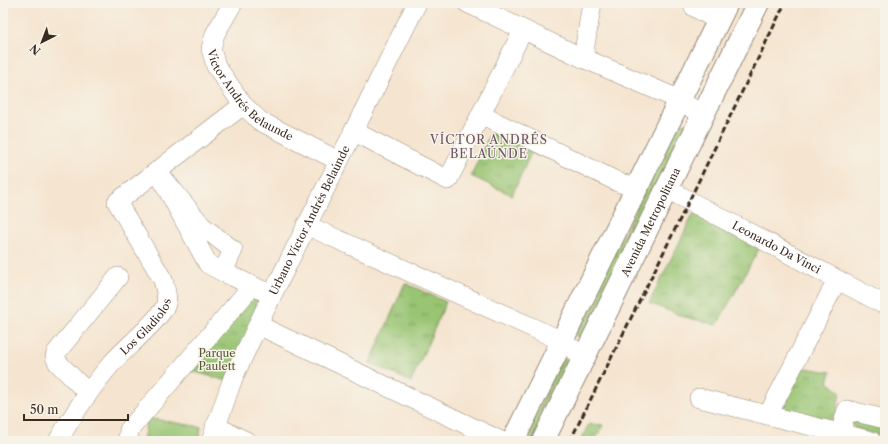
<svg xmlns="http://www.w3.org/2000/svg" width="888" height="444" font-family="'Libre Caslon Text',serif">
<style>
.grass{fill:url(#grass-tufts);stroke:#6a7848}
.garden{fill:#99c573;stroke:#6a7848}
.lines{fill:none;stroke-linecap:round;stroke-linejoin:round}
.minor-casing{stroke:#988877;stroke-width:20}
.major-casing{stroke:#988877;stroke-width:24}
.minor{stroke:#fff;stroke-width:19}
.major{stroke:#fff;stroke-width:22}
.rail{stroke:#3b2a1e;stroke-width:3;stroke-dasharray:6 3;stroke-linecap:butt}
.labels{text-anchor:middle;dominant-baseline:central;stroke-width:3;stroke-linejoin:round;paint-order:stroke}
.street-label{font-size:11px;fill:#3b2a1e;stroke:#f7f3e8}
.park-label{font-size:11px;fill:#575838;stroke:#f7f3e8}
.neighbourhood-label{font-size:12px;letter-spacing:1px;fill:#6d5566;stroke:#f7f3e8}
</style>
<defs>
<pattern id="grass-tufts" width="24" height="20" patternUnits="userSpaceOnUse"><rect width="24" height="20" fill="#99c573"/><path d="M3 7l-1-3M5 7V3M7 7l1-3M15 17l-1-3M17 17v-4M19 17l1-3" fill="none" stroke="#7ea05e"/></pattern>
</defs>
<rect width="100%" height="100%" fill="#f7f3e8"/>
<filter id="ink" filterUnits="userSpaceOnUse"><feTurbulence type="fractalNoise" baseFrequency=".025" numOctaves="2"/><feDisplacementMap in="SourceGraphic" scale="8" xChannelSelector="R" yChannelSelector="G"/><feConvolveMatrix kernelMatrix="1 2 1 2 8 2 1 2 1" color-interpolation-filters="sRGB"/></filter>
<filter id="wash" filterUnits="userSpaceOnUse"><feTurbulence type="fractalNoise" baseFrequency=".012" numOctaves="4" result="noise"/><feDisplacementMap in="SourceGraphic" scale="16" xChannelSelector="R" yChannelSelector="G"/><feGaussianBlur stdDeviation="0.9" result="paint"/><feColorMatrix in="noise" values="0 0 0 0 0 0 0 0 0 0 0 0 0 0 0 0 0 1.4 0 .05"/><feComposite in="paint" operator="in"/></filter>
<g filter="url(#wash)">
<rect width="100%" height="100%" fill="#f5e5d0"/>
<path class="grass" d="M678 121 690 126 582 339 575 335Z
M491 132 532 151 512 195 471 176Z
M694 213 760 247 717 325 685 317 649 303Z
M405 283 446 302 411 382 370 363Z
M250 290 265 297 227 381 188 370Z
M562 358 572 362 534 441H523Z
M798 367 831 372 828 382 840 392 835 422 780 408Z
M853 421 885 426V437L854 428 852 424Z
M589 424 603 425 595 441H580Z"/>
<path class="garden" d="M147 418 201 427 199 441H143Z"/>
</g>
<g filter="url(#ink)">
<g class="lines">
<g class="minor-casing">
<g id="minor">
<path id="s1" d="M233 3 215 34 211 49 216 66 243 105 260 121 339 161"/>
<path d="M467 3 583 58 680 100 703 116"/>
<path d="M695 3 694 7 719 21"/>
<path d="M583 58 592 3"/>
<path d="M481 115 620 183 638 187"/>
<path d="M353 131 448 180 523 30"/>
<path id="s2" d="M667 189 885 305"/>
<path d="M306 225 562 341 584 357"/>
<path d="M223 272 208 264 158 172 202 226 233 250 223 272 272 295"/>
<path d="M258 325 501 441"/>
<path d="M88 393 58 363 55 357 56 353 118 277"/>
<path d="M699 398 871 441"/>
<path d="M768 415 837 280"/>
<path d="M215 426 246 441"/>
<path d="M840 433 847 410 885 419"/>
<path id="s3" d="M58 441C74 413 91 387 112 363 123 350 162 318 166 304 168 297 165 288 163 280L117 202 243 105"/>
<path d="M128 441 129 430 252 286"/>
<path id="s4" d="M211 441 233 378 272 295 339 161 417 3"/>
</g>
</g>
<g class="major-casing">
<g id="major">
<path d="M513 441 727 3"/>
<path id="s5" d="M543 441 758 3"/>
</g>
</g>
<use href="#minor" class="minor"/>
<use href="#major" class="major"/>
<path class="rail" d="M570 441 689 201 785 3"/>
</g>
</g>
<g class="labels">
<g class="street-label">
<text stroke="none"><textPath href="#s1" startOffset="114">Víctor Andrés Belaunde</textPath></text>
<text stroke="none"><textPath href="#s4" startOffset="242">Urbano Víctor Andrés Belaúnde</textPath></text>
<text stroke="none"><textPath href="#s5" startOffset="244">Avenida Metropolitana</textPath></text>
<text stroke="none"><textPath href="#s2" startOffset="124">Leonardo Da Vinci</textPath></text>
<text stroke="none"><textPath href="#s3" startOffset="145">Los Gladiolos</textPath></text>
</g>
<g class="park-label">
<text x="217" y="353">Parque<tspan x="217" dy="13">Paulett</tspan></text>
</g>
<g class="neighbourhood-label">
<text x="489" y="139">VÍCTOR ANDRÉS<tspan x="489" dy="14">BELAÚNDE</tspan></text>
</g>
</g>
<rect width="888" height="444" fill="none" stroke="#f7f3e8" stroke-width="16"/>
<g transform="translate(42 42) rotate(222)" stroke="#f7f3e8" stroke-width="3" paint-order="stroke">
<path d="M0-3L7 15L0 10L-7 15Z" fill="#3b2a1e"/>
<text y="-6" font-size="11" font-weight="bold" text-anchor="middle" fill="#3b2a1e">N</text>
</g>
<path d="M24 414v6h104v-6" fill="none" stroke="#3b2a1e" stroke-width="2"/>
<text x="30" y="414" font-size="12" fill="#3b2a1e" stroke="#f7f3e8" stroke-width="3" paint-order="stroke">50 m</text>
</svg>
